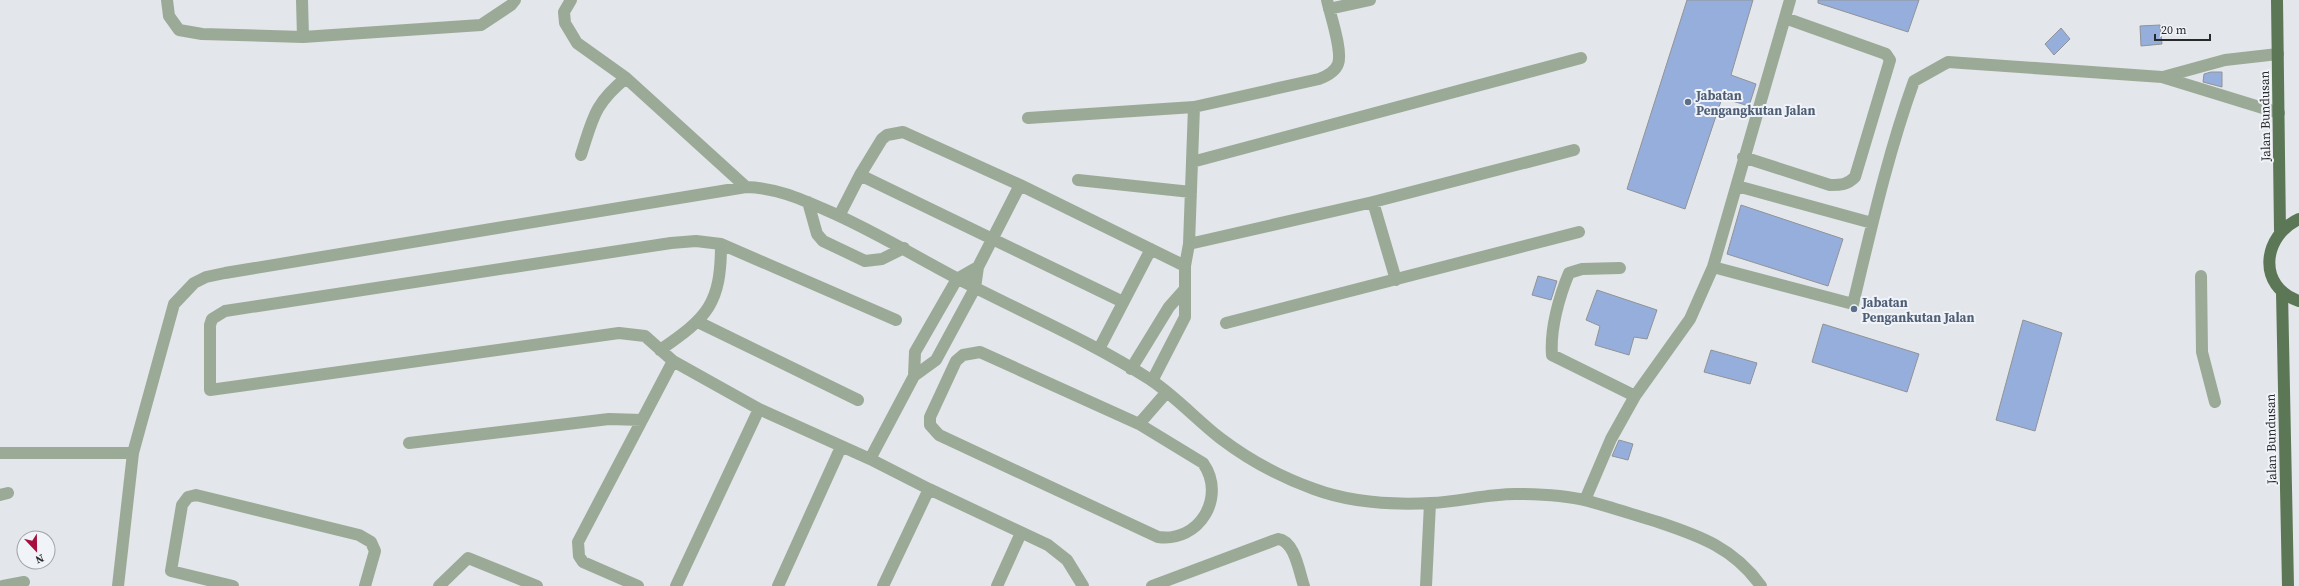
<svg xmlns="http://www.w3.org/2000/svg" width="2299" height="586" font-family="'Source Serif 4',serif">
<style>
.building{fill:#96aedb;stroke:#909397}
.lines{fill:none;stroke-linecap:round;stroke-linejoin:round}
.minor{stroke:#9baa97;stroke-width:12}
.major{stroke:#5c7755;stroke-width:12}
.service-dot{fill:#5c6f8a;stroke:#f0f3f8;stroke-width:1.5}
.labels{text-anchor:middle;dominant-baseline:central;stroke-width:4;stroke-linejoin:round;paint-order:stroke}
.service-label{font-size:13px;font-weight:bold;fill:#4e5e75;stroke:#f0f3f8;text-anchor:start}
.street-label{font-size:13px;fill:#28292b;stroke:#f0f3f8}
</style>
<rect width="100%" height="100%" fill="#e3e6eb"/>
<path class="building" d="M1687 0H1753L1731 75 1756 84 1749 106 1722 98 1685 209 1627 189Z
M1818 0H1919L1908 32 1818 3Z
M2160 25 2162 44 2141 46 2140 26Z
M2061 28 2070 39 2054 55 2045 44Z
M2211 72H2222V87L2203 82 2204 74Z
M1741 205 1843 239 1828 286 1727 254Z
M1538 276 1557 281 1551 300 1532 295Z
M1597 290 1657 310 1647 339 1634 337 1629 355 1595 345 1600 326 1586 320Z
M2023 320 2062 333 2035 431 1996 420Z
M1823 324 1919 354 1907 392 1812 362Z
M1711 350 1757 363 1750 384 1704 372Z
M1619 440 1633 444 1628 460 1612 456Z"/>
<g class="lines">
<path class="minor" d="M167 0 169 16 179 30 202 34 303 37 481 25 511 5 515 0
M302 0 303 37
M571 0 564 12 565 23 577 43 626 78 746 187
M1329 9 1370 0
M2163 77 2225 60 2278 54
M1028 118 1194 107 1319 79C1327 76 1335 72 1338 64 1343 51 1330 14 1327 0
M581 155C593 118 594 104 626 78
M1743 157 1830 185C1841 185 1847 185 1855 177L1890 60 1886 54 1785 18
M1192 162 1581 58
M860 175 1123 302
M1078 180 1191 192
M1737 186 1872 223
M808 202 817 234 823 241 865 261 882 259 904 248
M1373 202 1396 280
M839 216 860 175 882 139 887 135 903 132 1020 185 1185 266
M1189 244 1373 202 1574 150
M1713 267 1853 304C1871 229 1888 153 1914 81L1948 62 2162 77 2279 113
M1620 268 1582 269 1569 273C1559 297 1550 329 1552 355L1635 396
M2201 276 2202 352 2215 402
M896 320 721 244 696 241 671 243 225 311 212 319 210 325V390L619 333 645 336 673 361 759 409 870 459 929 489 1048 545 1067 560 1083 586
M698 322 858 400
M1226 323 1579 232
M1099 349 1151 249
M660 350C708 317 721 304 721 244
M980 352 1139 424 1203 463C1227 497 1199 543 1158 537L939 435 930 425V417L956 361 963 355Z
M1131 369 1169 307 1185 289
M914 376 936 360 975 288 978 267 1020 185
M1152 381 1185 317V266L1189 244 1194 107
M1139 424 1166 393
M409 443 609 419 642 420
M0 453H133
M870 459 914 376 915 352 957 279 978 267
M0 495 8 493
M1585 500 1611 439 1635 396 1690 319 1713 267 1790 0
M3 586 24 582
M118 586 133 453 174 304 194 283 206 277 225 273 746 187C776 188 799 198 826 210 875 231 919 259 966 283 1028 315 1092 342 1151 380 1176 397 1197 420 1220 438 1249 460 1280 477 1314 489 1349 502 1393 505 1431 503 1459 502 1486 494 1515 494 1538 494 1564 495 1588 501 1611 507 1634 515 1658 522 1700 536 1734 548 1761 586
M233 586 171 571 182 505 188 497 196 495 359 535 371 542 375 551 365 586
M439 586 468 558 537 586
M638 586 583 562 579 556 578 542 673 361
M676 586 759 409
M778 586 841 447
M883 586 929 489
M997 586 1021 533
M1152 586 1278 539C1295 541 1299 572 1304 586
M1426 586 1430 503"/>
<path class="major" d="M2277 0 2280 231
M2299 219C2262 236 2257 287 2299 301
M2282 292 2288 586"/>
</g>
<g class="service-dot">
<circle cx="1688" cy="102" r="4"/>
<circle cx="1854" cy="309" r="4"/>
</g>
<g class="labels">
<g class="service-label">
<text x="1696" y="95">Jabatan<tspan x="1696" dy="15">Pengangkutan Jalan</tspan></text>
<text x="1862" y="302">Jabatan<tspan x="1862" dy="15">Pengankutan Jalan</tspan></text>
</g>
<g class="street-label">
<text transform="translate(2265 116) rotate(-91)">Jalan Bundusan</text>
<text transform="translate(2271 439) rotate(-91)">Jalan Bundusan</text>
</g>
</g>
<g transform="translate(36 550) rotate(158)"><circle r="19" fill="#f0f3f8" stroke="#a0a2a6"/>
<path d="M0-3L7 15L0 10L-7 15Z" fill="#a7103e"/>
<text y="-6" font-size="11" font-weight="bold" text-anchor="middle" fill="#28292b">N</text>
</g>
<path d="M2155 34v6h55v-6" fill="none" stroke="#28292b" stroke-width="2"/>
<text x="2161" y="34" font-size="12" fill="#28292b" stroke="#f0f3f8" stroke-width="3" paint-order="stroke">20 m</text>
</svg>
